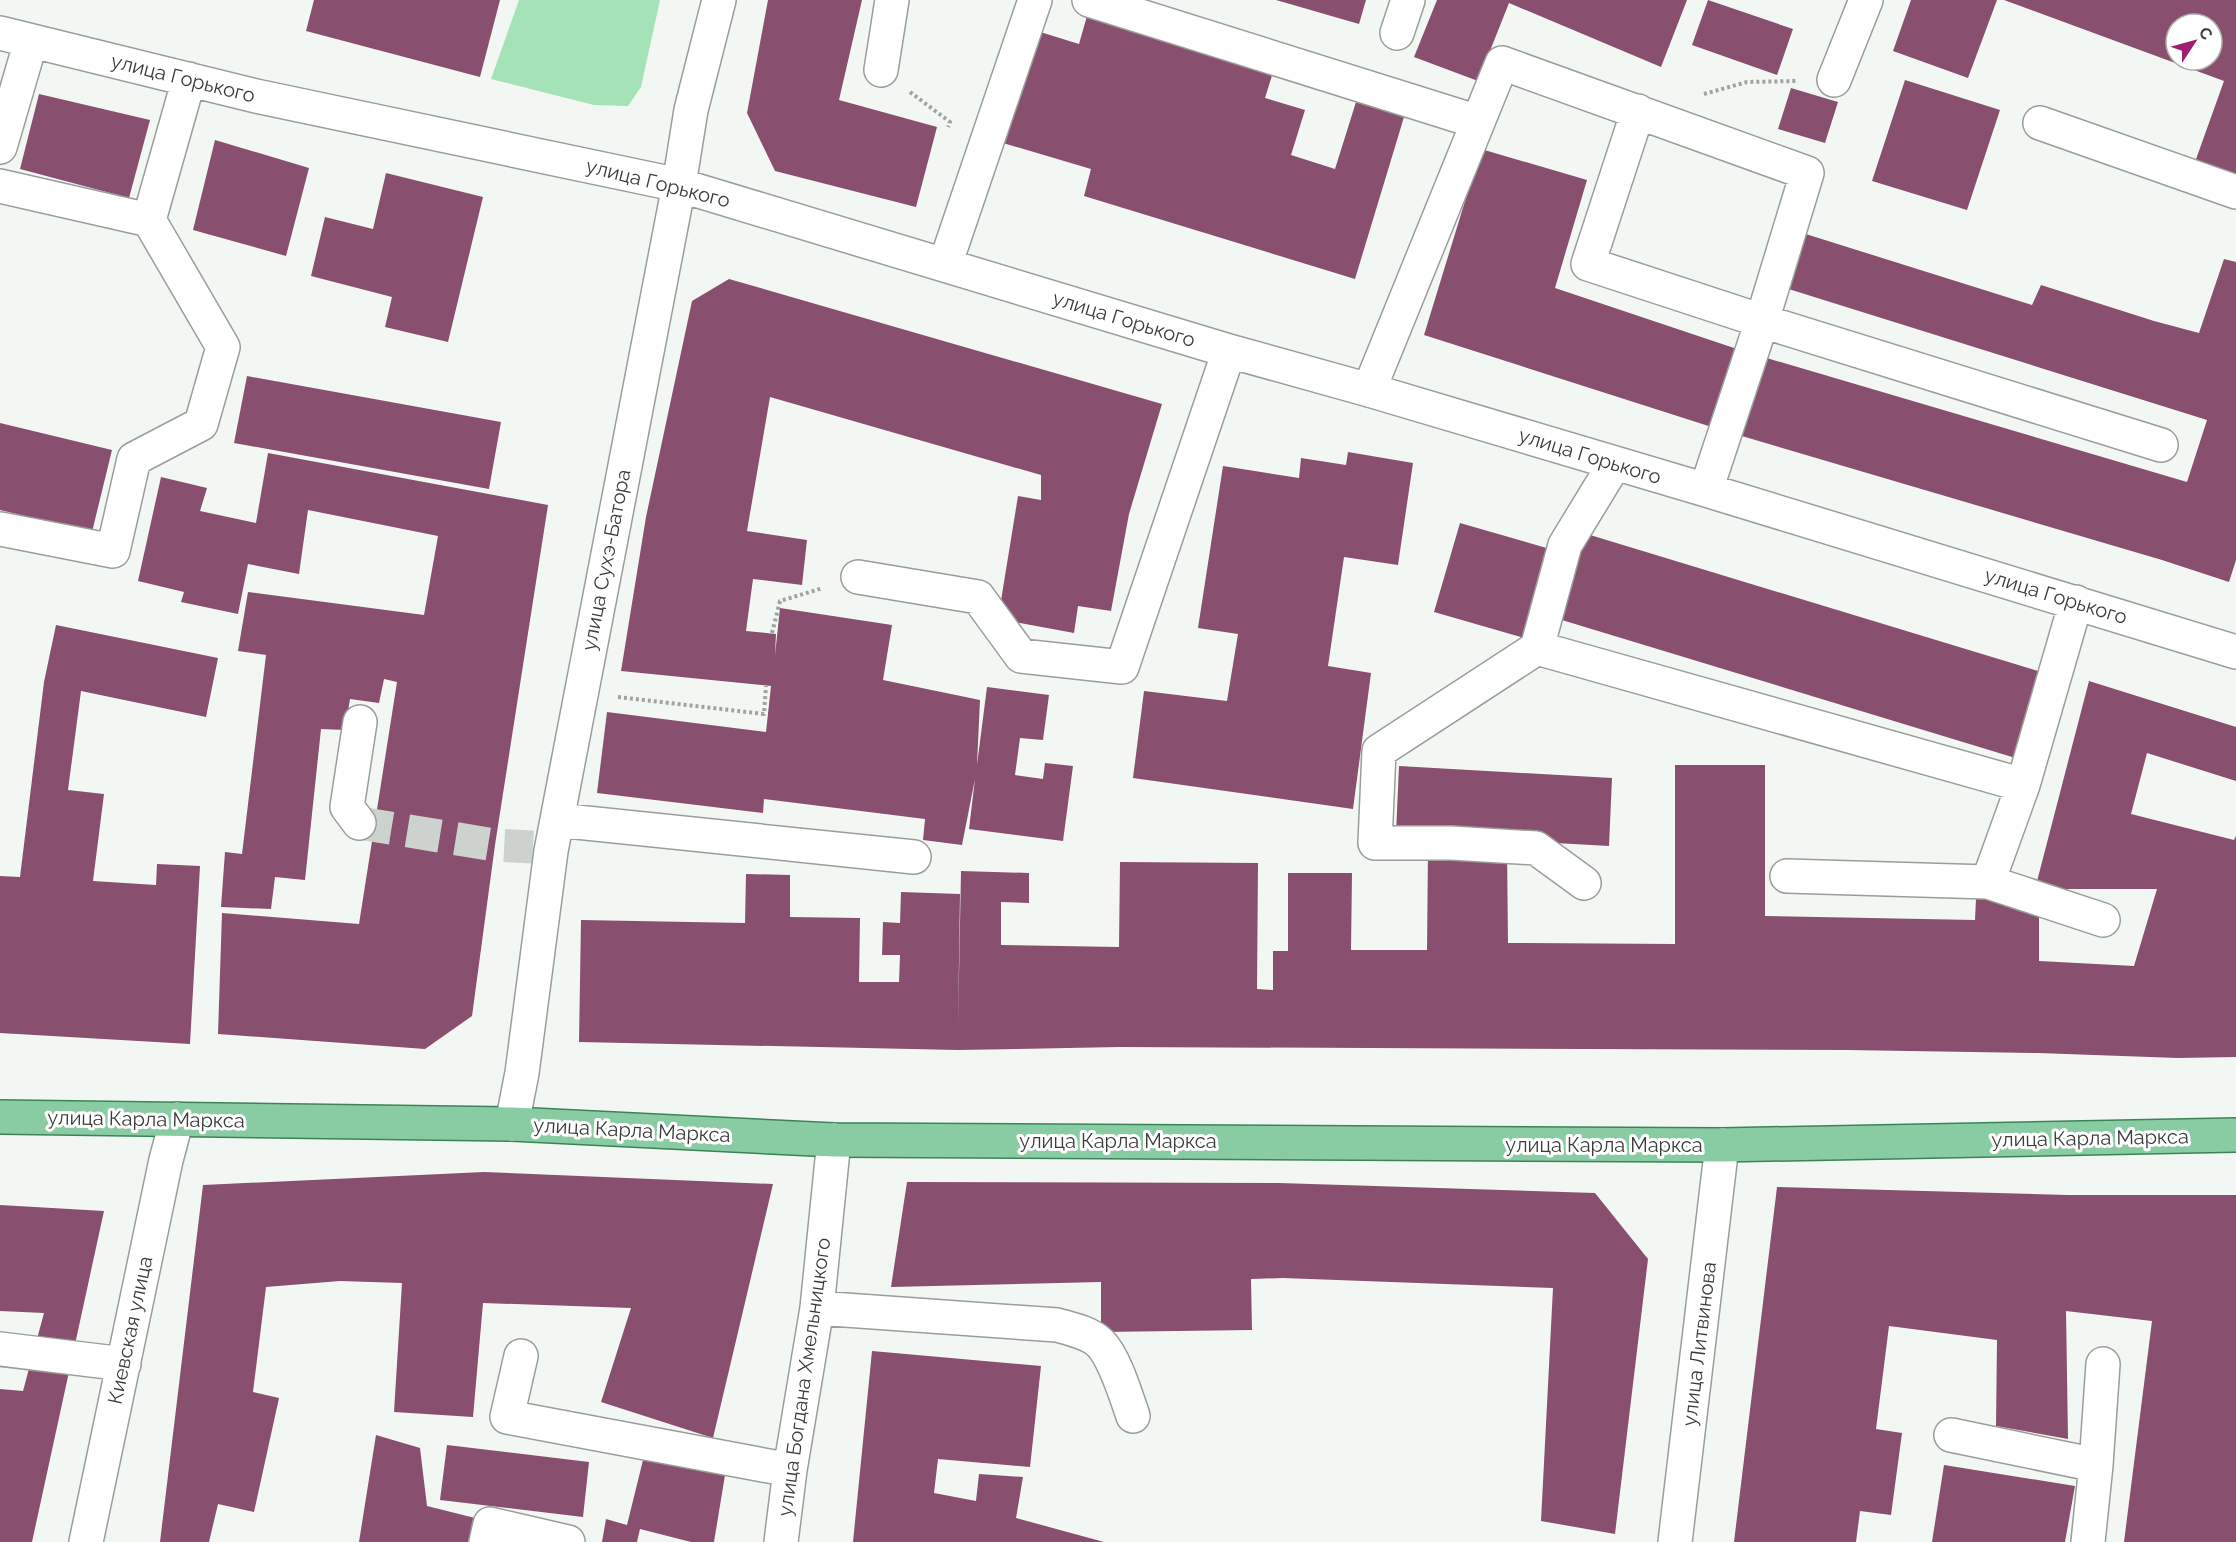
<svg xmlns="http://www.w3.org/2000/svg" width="2236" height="1542" font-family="Raleway,sans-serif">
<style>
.park{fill:#a6e2b7}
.building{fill:#894f6e;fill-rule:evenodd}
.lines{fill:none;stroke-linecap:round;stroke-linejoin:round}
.minor-tunnel{stroke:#cdd2ce;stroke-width:33;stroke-dasharray:33 16;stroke-linecap:butt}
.minor-casing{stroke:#9a9e9b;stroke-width:36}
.major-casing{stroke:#3b8458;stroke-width:36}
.path{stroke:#a0a4a1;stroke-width:4;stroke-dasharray:3 3;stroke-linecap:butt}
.minor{stroke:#fff;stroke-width:33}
.major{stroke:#89cca4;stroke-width:33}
.labels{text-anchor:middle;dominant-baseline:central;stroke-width:6;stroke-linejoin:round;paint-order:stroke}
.street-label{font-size:20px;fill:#3a3c3b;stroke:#fff}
</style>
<rect width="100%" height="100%" fill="#f2f7f3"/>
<path class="park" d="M519 0H660L641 87 628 106 594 105 491 79Z"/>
<path class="building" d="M314 0H500L480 77 306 31Z
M768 0H862L839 100 937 127 916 207 775 171 747 113Z
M1276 0H1366L1359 24Z
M1437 0H1687L1661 67 1509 3 1478 81 1414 57Z
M1708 0 1793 29 1777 75 1692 45Z
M1911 0H1997L1968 78 1893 51Z
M2004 0H2236V177L2195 162 2224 81ZM2176 24H2212V60H2176Z
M1089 9 1275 66 1265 98 1305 110 1291 155 1335 169 1356 102 1404 117 1355 279 1084 196 1091 169 1003 143 1037 31 1079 44Z
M1905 80 2000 110 1967 210 1872 181Z
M1791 88 1838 102 1825 143 1778 129Z
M39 94 150 120 129 198 20 169Z
M215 140 309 168 286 256 193 230Z
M1481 149 1587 180 1555 288 1743 351 2187 482 2207 420 1779 286 1793 230 2032 305 2041 285 2154 321 2199 333 2224 259 2236 262V560L2229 582 2162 560 1718 429 1424 335Z
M386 173 483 197 448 342 385 327 392 297 311 276 325 217 373 229Z
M729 279 1162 404 1129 514 1111 611 1078 606 1074 633 998 619 1018 496 1041 500V475L770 397 747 531 807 540 802 585 753 579 746 631 776 634 775 655 780 608 892 625 883 680 980 700 977 765 987 687 1049 695 1043 740 1020 738 1015 775 1043 779 1045 763 1073 766 1063 841 969 829 975 779 962 845 923 840 925 819 764 799 763 813 597 793 607 712 766 732 771 686 621 671 646 517 692 301Z
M247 376 501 422 489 489 234 443Z
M0 423 112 450 92 532 0 510Z
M1348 452 1413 463 1398 565 1344 557 1328 666 1371 673 1353 809 1133 778 1144 691 1227 701 1238 634 1198 628 1223 466 1299 478 1301 458 1346 465Z
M268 453 548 505 495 845 472 1016 425 1049 218 1034 222 913 359 924 397 682 384 679 379 703 350 699 345 730 321 729 305 880 275 877 271 909 221 907 225 852 242 854 266 655 238 651 248 592 424 615 438 536 308 510 299 574 248 564 238 614 181 602 184 592 138 581 161 477 207 488 200 511 256 523Z
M1460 523 1557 551 1531 640 1434 612Z
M1577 531 2048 674 2022 760 1552 617Z
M56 625 218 658 206 717 81 691 68 790 104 794 93 881 156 885 157 864 200 866 190 1044 0 1033V876L20 877 44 682Z
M2089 681 2236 727V781L2147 753 2131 814 2234 840 2236 836V1057L2178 1058 2038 1053 1847 1050 1119 1047 958 1050 579 1042 581 920 745 923 746 874 790 875V917L860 918 859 982H899L900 955H882L883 922 900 923 901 892 960 894 958 1028 961 871 1029 873V903L1001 902V945L1119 947 1120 862 1258 863 1257 989 1273 990V951H1288V873H1352L1351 950H1427L1428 849H1507L1508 943 1675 944V765H1765V916L1975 920 1976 899 2039 900V961L2134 966 2157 889H2035Z
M1399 766 1612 778 1609 846 1396 834Z
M484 1172 773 1184 713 1438 601 1402 631 1308 483 1303 473 1417 394 1412 402 1283 340 1281 266 1287 253 1392 279 1398 254 1512 218 1504 209 1542H160L203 1185Z
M907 1182 1279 1183 1595 1193 1648 1259 1615 1534 1541 1521 1553 1288 1283 1278 1251 1279 1252 1330 1101 1332V1282L891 1287Z
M1777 1187 2068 1195H2236V1542H2124L2152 1321 2066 1311 2068 1439 1996 1426 1997 1340 1889 1326 1876 1429 1902 1433 1891 1515 1860 1511 1856 1542H1734Z
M0 1205 104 1211 32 1542H0V1389L23 1391 44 1313 0 1311Z
M872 1351 1041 1366 1030 1467 938 1459 934 1493 976 1501 979 1474 1023 1477 1016 1518 1104 1542H853Z
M376 1435 420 1448 427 1506 475 1518 470 1542H359Z
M447 1445 589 1462 583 1517 440 1500Z
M645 1452 726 1469 714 1542H691L640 1529 637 1542H602L606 1519 627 1525Z
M1944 1465 2075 1486 2065 1542H1932Z"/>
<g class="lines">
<path class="minor-tunnel" d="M359 823 495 845 533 847"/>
<g class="minor-casing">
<path id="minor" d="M1089 0 1478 122
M0 33 256 96 679 185 1229 351 1369 390 1706 490 2236 652
M1397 33 1408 0
M881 70 892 0
M1834 80 1866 0
M1638 111 1588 264 1762 321 2161 445
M2040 123 2236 192
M0 147 31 41
M0 186 149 220 223 347 201 424 134 459 113 551 0 529
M149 220 189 79
M945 265 1035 0
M1369 390 1502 63 1807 173 1762 321 1706 490
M858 577 978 597 1021 656 1122 667 1229 351
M1537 648 2023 785 2076 602
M2023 785 1988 882 2103 920
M557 820 914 857
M359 823 347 807 360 722
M1787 876 1988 882
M1584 883 1536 848 1451 843H1375L1379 751 1537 648 1565 545 1615 463
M512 1124 522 1073 551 851 679 185 691 110 719 0
M817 1308 1057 1325C1071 1329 1090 1333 1100 1343 1115 1358 1126 1396 1133 1416
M0 1349 124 1364
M521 1356 507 1417 790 1470
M1951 1435 2096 1465 2103 1364
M86 1542 166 1160 177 1119
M486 1542 490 1524 568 1542
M781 1542 790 1470 817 1308 834 1140
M1675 1542 1722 1145
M2088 1542 2096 1465"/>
</g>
<g class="major-casing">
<path id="major" d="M0 1117 512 1124 834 1140 1722 1145 2236 1135"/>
</g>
<path class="path" d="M910 92 950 122 948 127
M1704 94 1747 82 1797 81
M772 633 780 601 823 588
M618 697 764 714 766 686"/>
<use href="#minor" class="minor"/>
<use href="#major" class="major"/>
</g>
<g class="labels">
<g class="street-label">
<text transform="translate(183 78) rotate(14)">улица Горького</text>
<text transform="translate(658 183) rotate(14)">улица Горького</text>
<text transform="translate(1124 319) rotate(17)">улица Горького</text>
<text transform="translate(1590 456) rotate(17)">улица Горького</text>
<text transform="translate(606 560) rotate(-79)">улица Сухэ-Батора</text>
<text transform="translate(2056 596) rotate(17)">улица Горького</text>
<text transform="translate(146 1119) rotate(1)">улица Карла Маркса</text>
<text transform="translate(632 1130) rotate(3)">улица Карла Маркса</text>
<text transform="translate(2090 1138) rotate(-1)">улица Карла Маркса</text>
<text x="1118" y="1141">улица Карла Маркса</text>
<text x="1604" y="1145">улица Карла Маркса</text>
<text transform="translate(130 1330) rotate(-78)">Киевская улица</text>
<text transform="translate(1699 1344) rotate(-83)">улица Литвинова</text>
<text transform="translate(804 1377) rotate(-82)">улица Богдана Хмельницкого</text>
</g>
</g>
<g transform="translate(2194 42) rotate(54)"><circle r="28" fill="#ffffff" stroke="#b0b1b1" stroke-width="1.5"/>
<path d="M0-4.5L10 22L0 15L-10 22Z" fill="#a01e70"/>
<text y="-9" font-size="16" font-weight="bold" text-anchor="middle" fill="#3a3c3b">С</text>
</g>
</svg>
